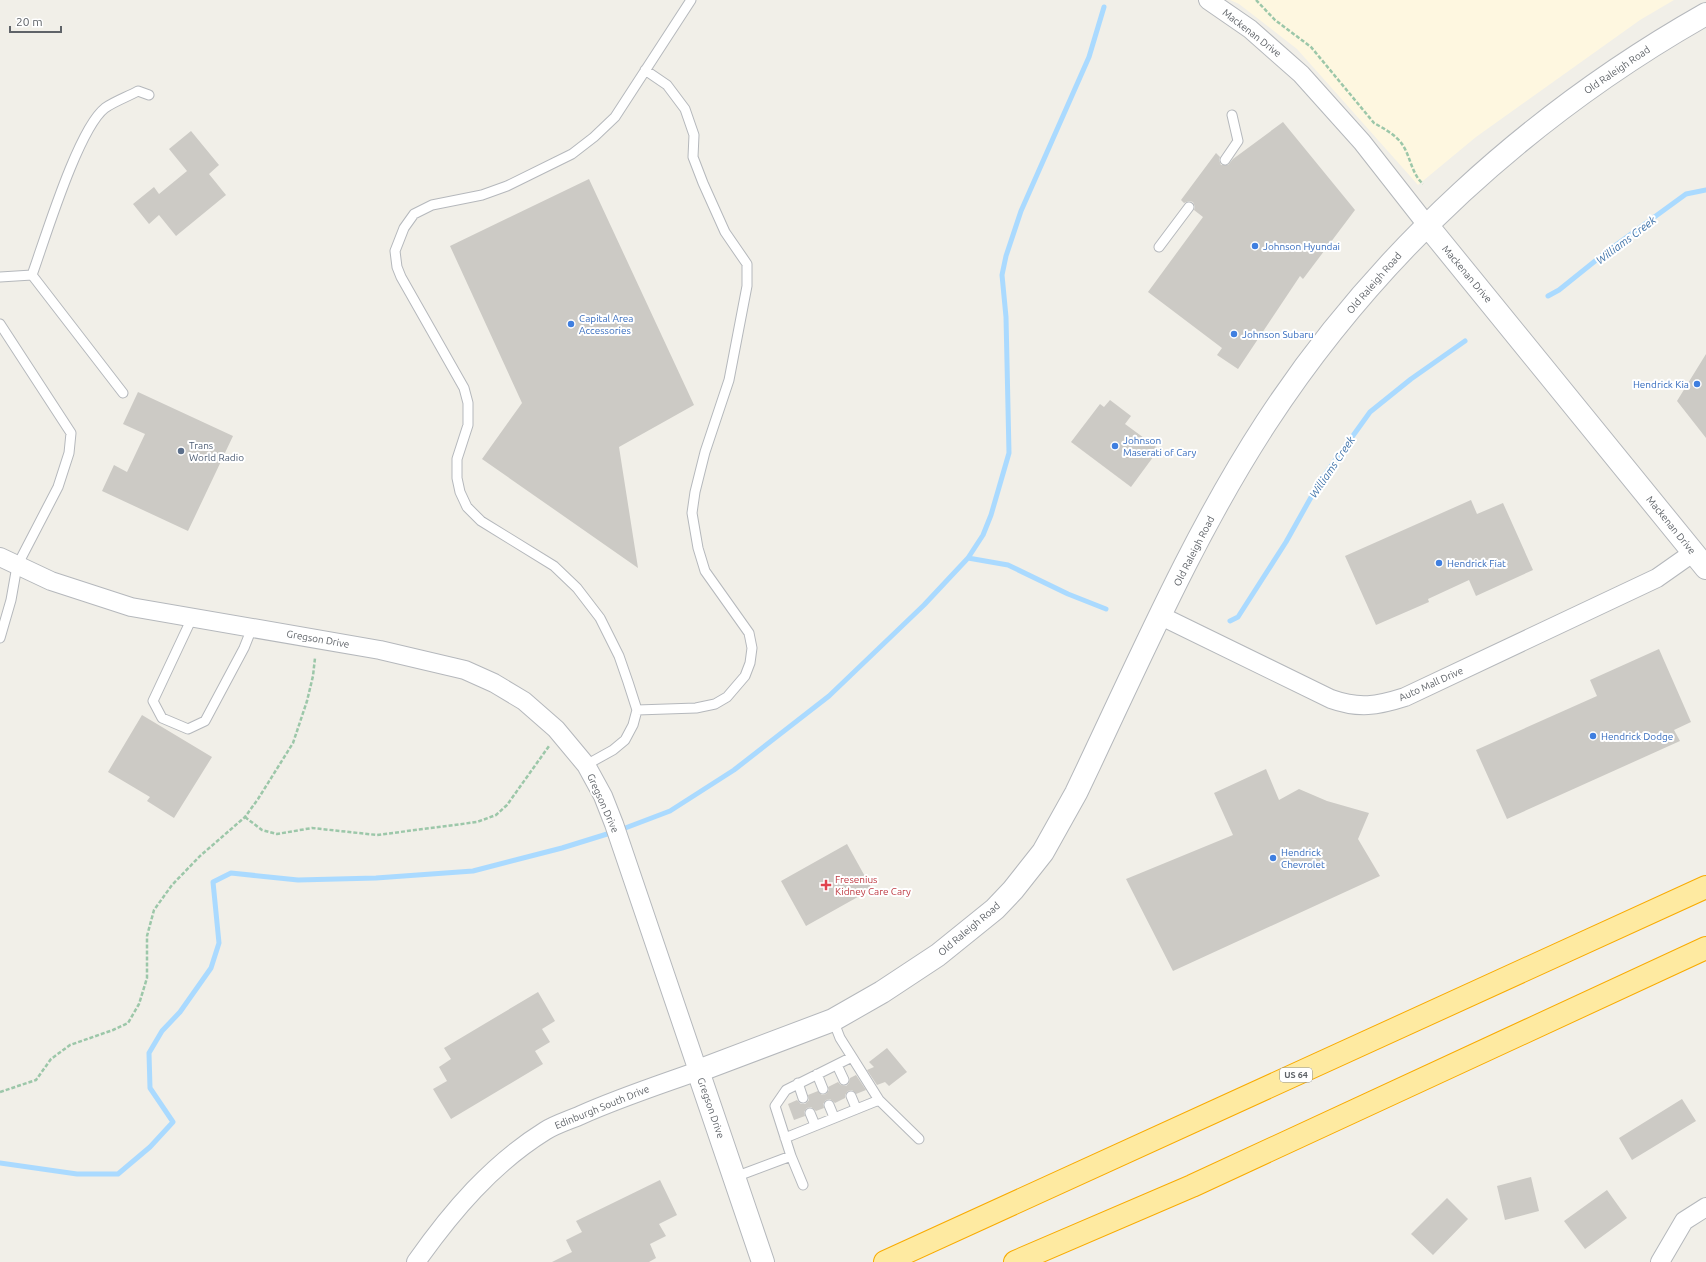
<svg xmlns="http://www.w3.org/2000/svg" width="1706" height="1262" font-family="Ubuntu,sans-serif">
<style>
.commercial{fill:#fef7e0}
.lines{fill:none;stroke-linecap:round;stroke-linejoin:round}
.stream{stroke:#aadaff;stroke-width:5}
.building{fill:#cccac5}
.service-casing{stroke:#b5b8bc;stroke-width:11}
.minor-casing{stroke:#b5b8bc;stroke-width:20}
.tertiary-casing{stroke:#b5b8bc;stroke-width:24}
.trunk-casing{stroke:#f9ab00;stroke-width:24}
.path{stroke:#9cc7a9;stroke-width:2.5;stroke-dasharray:4 2;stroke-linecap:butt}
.service{stroke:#fff;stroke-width:9}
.minor{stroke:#fff;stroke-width:18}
.tertiary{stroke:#fff;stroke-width:22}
.trunk{stroke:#feeaa1;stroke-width:22}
.shop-dot{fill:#3f7fe0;stroke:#fff;stroke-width:1.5}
.service-dot{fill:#5c6f8a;stroke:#fff;stroke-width:1.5}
.health-dot{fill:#e0444e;stroke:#fff;stroke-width:1.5}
.labels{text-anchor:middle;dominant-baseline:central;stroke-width:4;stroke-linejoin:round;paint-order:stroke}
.shield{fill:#fff;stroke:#8f9295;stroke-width:1}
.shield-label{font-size:9px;font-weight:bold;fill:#5f6368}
.street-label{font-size:10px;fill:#5f6368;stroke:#fff}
.shop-label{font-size:10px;fill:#366cbe;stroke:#fff;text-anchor:start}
.service-label{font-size:10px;fill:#4e5e75;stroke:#fff;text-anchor:start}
.health-label{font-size:10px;fill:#be3a42;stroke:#fff;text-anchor:start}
.water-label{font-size:11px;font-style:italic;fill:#4174aa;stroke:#fff}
</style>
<rect width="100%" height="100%" fill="#f1efe8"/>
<path class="commercial" d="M1230 0H1674L1640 20 1476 137 1418 185 1297 49 1239 4Z"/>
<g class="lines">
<path class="stream" d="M1548 296 1559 290 1605 253 1686 194 1706 190
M968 558 1008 565 1068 594 1106 609
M1230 621 1238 617 1286 542 1319 483 1370 412 1411 379 1465 341
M0 1163 77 1174H118L150 1147 173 1122 150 1088 149 1053 162 1031 180 1012 211 968 219 943 213 882 231 873 298 880 376 878 473 871 562 848 620 830 670 811 734 770 829 696 924 605 968 558 983 535 991 515 1009 453 1006 317 1002 275 1006 256 1021 211 1089 57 1104 7"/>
</g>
<path class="building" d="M1283 122 1355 210 1303 279 1300 276 1238 369 1217 355 1222 348 1148 292 1203 217 1194 210 1195 207 1193 202 1189 201 1184 203 1181 200 1216 153 1220 157 1219 160 1221 165H1228L1233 159Z
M191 131 219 165 209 174 226 195 176 236 159 215 149 224 133 204 154 187 159 194 187 171 169 149Z
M589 179 694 405 619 447 638 568 482 459 522 403 450 246Z
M1706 354V438L1677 401Z
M138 392 233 436 188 531 102 491 114 465 127 472 145 434 123 424Z
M1110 400 1131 416 1125 424 1159 449 1131 487 1071 442 1100 404 1104 407Z
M1471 500 1477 514 1503 503 1533 570 1476 596 1469 580 1428 599 1429 602 1376 625 1345 556Z
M1659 649 1691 722 1674 730 1680 741 1507 819 1476 750 1597 696 1590 680Z
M142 715 212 757 174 818 147 801 150 797 108 772Z
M1266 769 1279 800 1299 789 1327 801 1369 813 1358 839 1380 876 1173 971 1126 879 1233 835 1214 793Z
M847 844 872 889 806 926 781 881Z
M538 992 555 1021 542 1029 550 1042 535 1051 543 1064 451 1119 433 1089 447 1081 439 1067 451 1059 444 1048Z
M887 1048 907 1072 889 1086 885 1082 877 1085 867 1070 874 1067 869 1062Z
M856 1075 866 1090 856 1094 852 1090 848 1091 845 1095V1098L835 1103 830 1099 826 1100 823 1104 824 1108 816 1111 811 1107 807 1108 804 1112 805 1116 794 1120 788 1104 797 1100 801 1104H805L809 1100 808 1095 818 1091 822 1095 826 1094 829 1090 828 1087 838 1082 841 1085 846 1086 849 1083 850 1078Z
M1682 1099 1696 1121 1632 1160 1619 1138Z
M1531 1177 1539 1211 1505 1220 1497 1186Z
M660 1180 677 1215 659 1224 666 1236 650 1244 656 1258 649 1262H552L572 1252 566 1240 582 1232 576 1221Z
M1607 1190 1627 1218 1585 1249 1564 1221Z
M1447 1198 1468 1219 1433 1255 1411 1234Z"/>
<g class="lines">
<g class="service-casing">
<path id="service" d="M1225 160 1238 141 1232 115
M1159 247 1189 207
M32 275C45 239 78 129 105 108 115 101 127 97 138 91L149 95
M0 277 32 275 123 393
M0 324 71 433 69 453 58 487 17 566 11 600 0 638
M192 618 153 701 162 718 188 729 205 721 244 648 252 628
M637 710 696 708 715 704 727 697 745 676 750 663 752 648 749 633 705 571 698 548 692 513 695 492 705 452 729 380 747 286V264L725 232 703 183 693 157 694 135 685 109 667 85 645 70
M586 765 613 750 625 740 633 725 637 710 628 682 619 656 600 618 577 588 554 566 481 521 467 507 460 492 457 478V459L468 425V403L464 388 401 277 397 267 395 251 404 228 414 214 432 205 482 195 507 186 572 154 594 137 615 117 691 0
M837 1065 844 1080
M817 1074 823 1089
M798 1083 803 1098
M851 1096 856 1108
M879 1100 919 1139
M829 1105 834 1117
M810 1113 815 1125
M785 1138 879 1100 852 1057
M791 1156 803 1185
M735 1177 791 1156 775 1106 786 1090 852 1057 840 1038 833 1020"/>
</g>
<g class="minor-casing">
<path id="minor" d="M1208 0 1250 29 1301 74 1362 142 1427 225
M0 557 51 581 131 607 380 650 465 670 494 683 524 701 556 729 586 765 603 796 614 824 698 1071C659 1085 619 1098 581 1115 570 1120 556 1124 545 1131 492 1164 452 1211 416 1262
M1161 616 1331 699C1359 709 1377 706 1405 697L1657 578 1694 552
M1660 1262 1684 1221 1706 1207"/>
</g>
<g class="tertiary-casing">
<path id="tertiary" d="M1427 225 1706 568
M763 1262 698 1071 833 1020 882 992 938 955 995 909 1013 890 1043 852 1076 793C1135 670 1191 538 1266 423 1376 254 1531 113 1706 14"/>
</g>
<g class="trunk-casing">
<path id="trunk" d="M885 1262 1706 887
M1015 1262 1192 1186 1706 948"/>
</g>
<path class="path" d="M1256 0 1275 20 1311 47 1374 123C1383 128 1396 135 1402 144 1411 157 1411 173 1423 184
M245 817 262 830 277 834 312 828 377 835 477 822 496 815 507 805 549 746
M0 1092 36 1080 51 1059 70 1045 113 1030 128 1023 139 1004 147 978V936L154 910 172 885 200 856 245 817 258 799 293 743 307 701 313 676 315 658"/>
<use href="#service" class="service"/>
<use href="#minor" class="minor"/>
<use href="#tertiary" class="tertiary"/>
<use href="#trunk" class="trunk"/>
</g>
<g class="shop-dot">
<circle cx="1255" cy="246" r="4"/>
<circle cx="571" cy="324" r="4"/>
<circle cx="1234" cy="334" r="4"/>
<circle cx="1697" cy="384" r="4"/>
<circle cx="1115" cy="446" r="4"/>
<circle cx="1439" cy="563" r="4"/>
<circle cx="1593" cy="736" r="4"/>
<circle cx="1273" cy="858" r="4"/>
</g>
<circle class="service-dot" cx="181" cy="451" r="4"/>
<path class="health-dot" d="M824 879h4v4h4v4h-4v4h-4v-4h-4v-4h4z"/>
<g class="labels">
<rect class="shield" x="1280" y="1068" width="32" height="14" rx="3"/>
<g class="shield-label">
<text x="1296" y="1075">US 64</text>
</g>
<g class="street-label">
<text transform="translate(1252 33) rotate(38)">Mackenan Drive</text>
<text transform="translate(1617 70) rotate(-34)">Old Raleigh Road</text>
<text transform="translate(1467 274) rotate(50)">Mackenan Drive</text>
<text transform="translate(1374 283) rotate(-49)">Old Raleigh Road</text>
<text transform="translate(1671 525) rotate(51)">Mackenan Drive</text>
<text transform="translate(1194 551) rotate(-63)">Old Raleigh Road</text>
<text transform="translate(318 639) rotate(10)">Gregson Drive</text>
<text transform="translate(1431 684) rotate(-24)">Auto Mall Drive</text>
<text transform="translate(603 803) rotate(66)">Gregson Drive</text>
<text transform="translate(969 929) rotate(-40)">Old Raleigh Road</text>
<text transform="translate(602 1107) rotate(-22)">Edinburgh South Drive</text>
<text transform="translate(711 1108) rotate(71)">Gregson Drive</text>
</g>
<g class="shop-label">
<text x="1263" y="246">Johnson Hyundai</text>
<text x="579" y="318">Capital Area<tspan x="579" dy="12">Accessories</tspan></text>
<text x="1242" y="334">Johnson Subaru</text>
<text x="1689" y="384" text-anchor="end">Hendrick Kia</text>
<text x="1123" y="440">Johnson<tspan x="1123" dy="12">Maserati of Cary</tspan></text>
<text x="1447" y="563">Hendrick Fiat</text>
<text x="1601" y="736">Hendrick Dodge</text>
<text x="1281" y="852">Hendrick<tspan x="1281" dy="12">Chevrolet</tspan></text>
</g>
<g class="service-label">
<text x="189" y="445">Trans<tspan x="189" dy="12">World Radio</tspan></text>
</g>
<g class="health-label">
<text x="835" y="879">Fresenius<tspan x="835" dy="12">Kidney Care Cary</tspan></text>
</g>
<g class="water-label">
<text transform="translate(1626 240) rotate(-37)">Williams Creek</text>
<text transform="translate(1332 467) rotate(-56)">Williams Creek</text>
</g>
</g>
<path d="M10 26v6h51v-6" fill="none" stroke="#5f6368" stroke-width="2"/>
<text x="16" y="26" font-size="12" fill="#5f6368" stroke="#ffffff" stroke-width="3" paint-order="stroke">20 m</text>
</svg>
